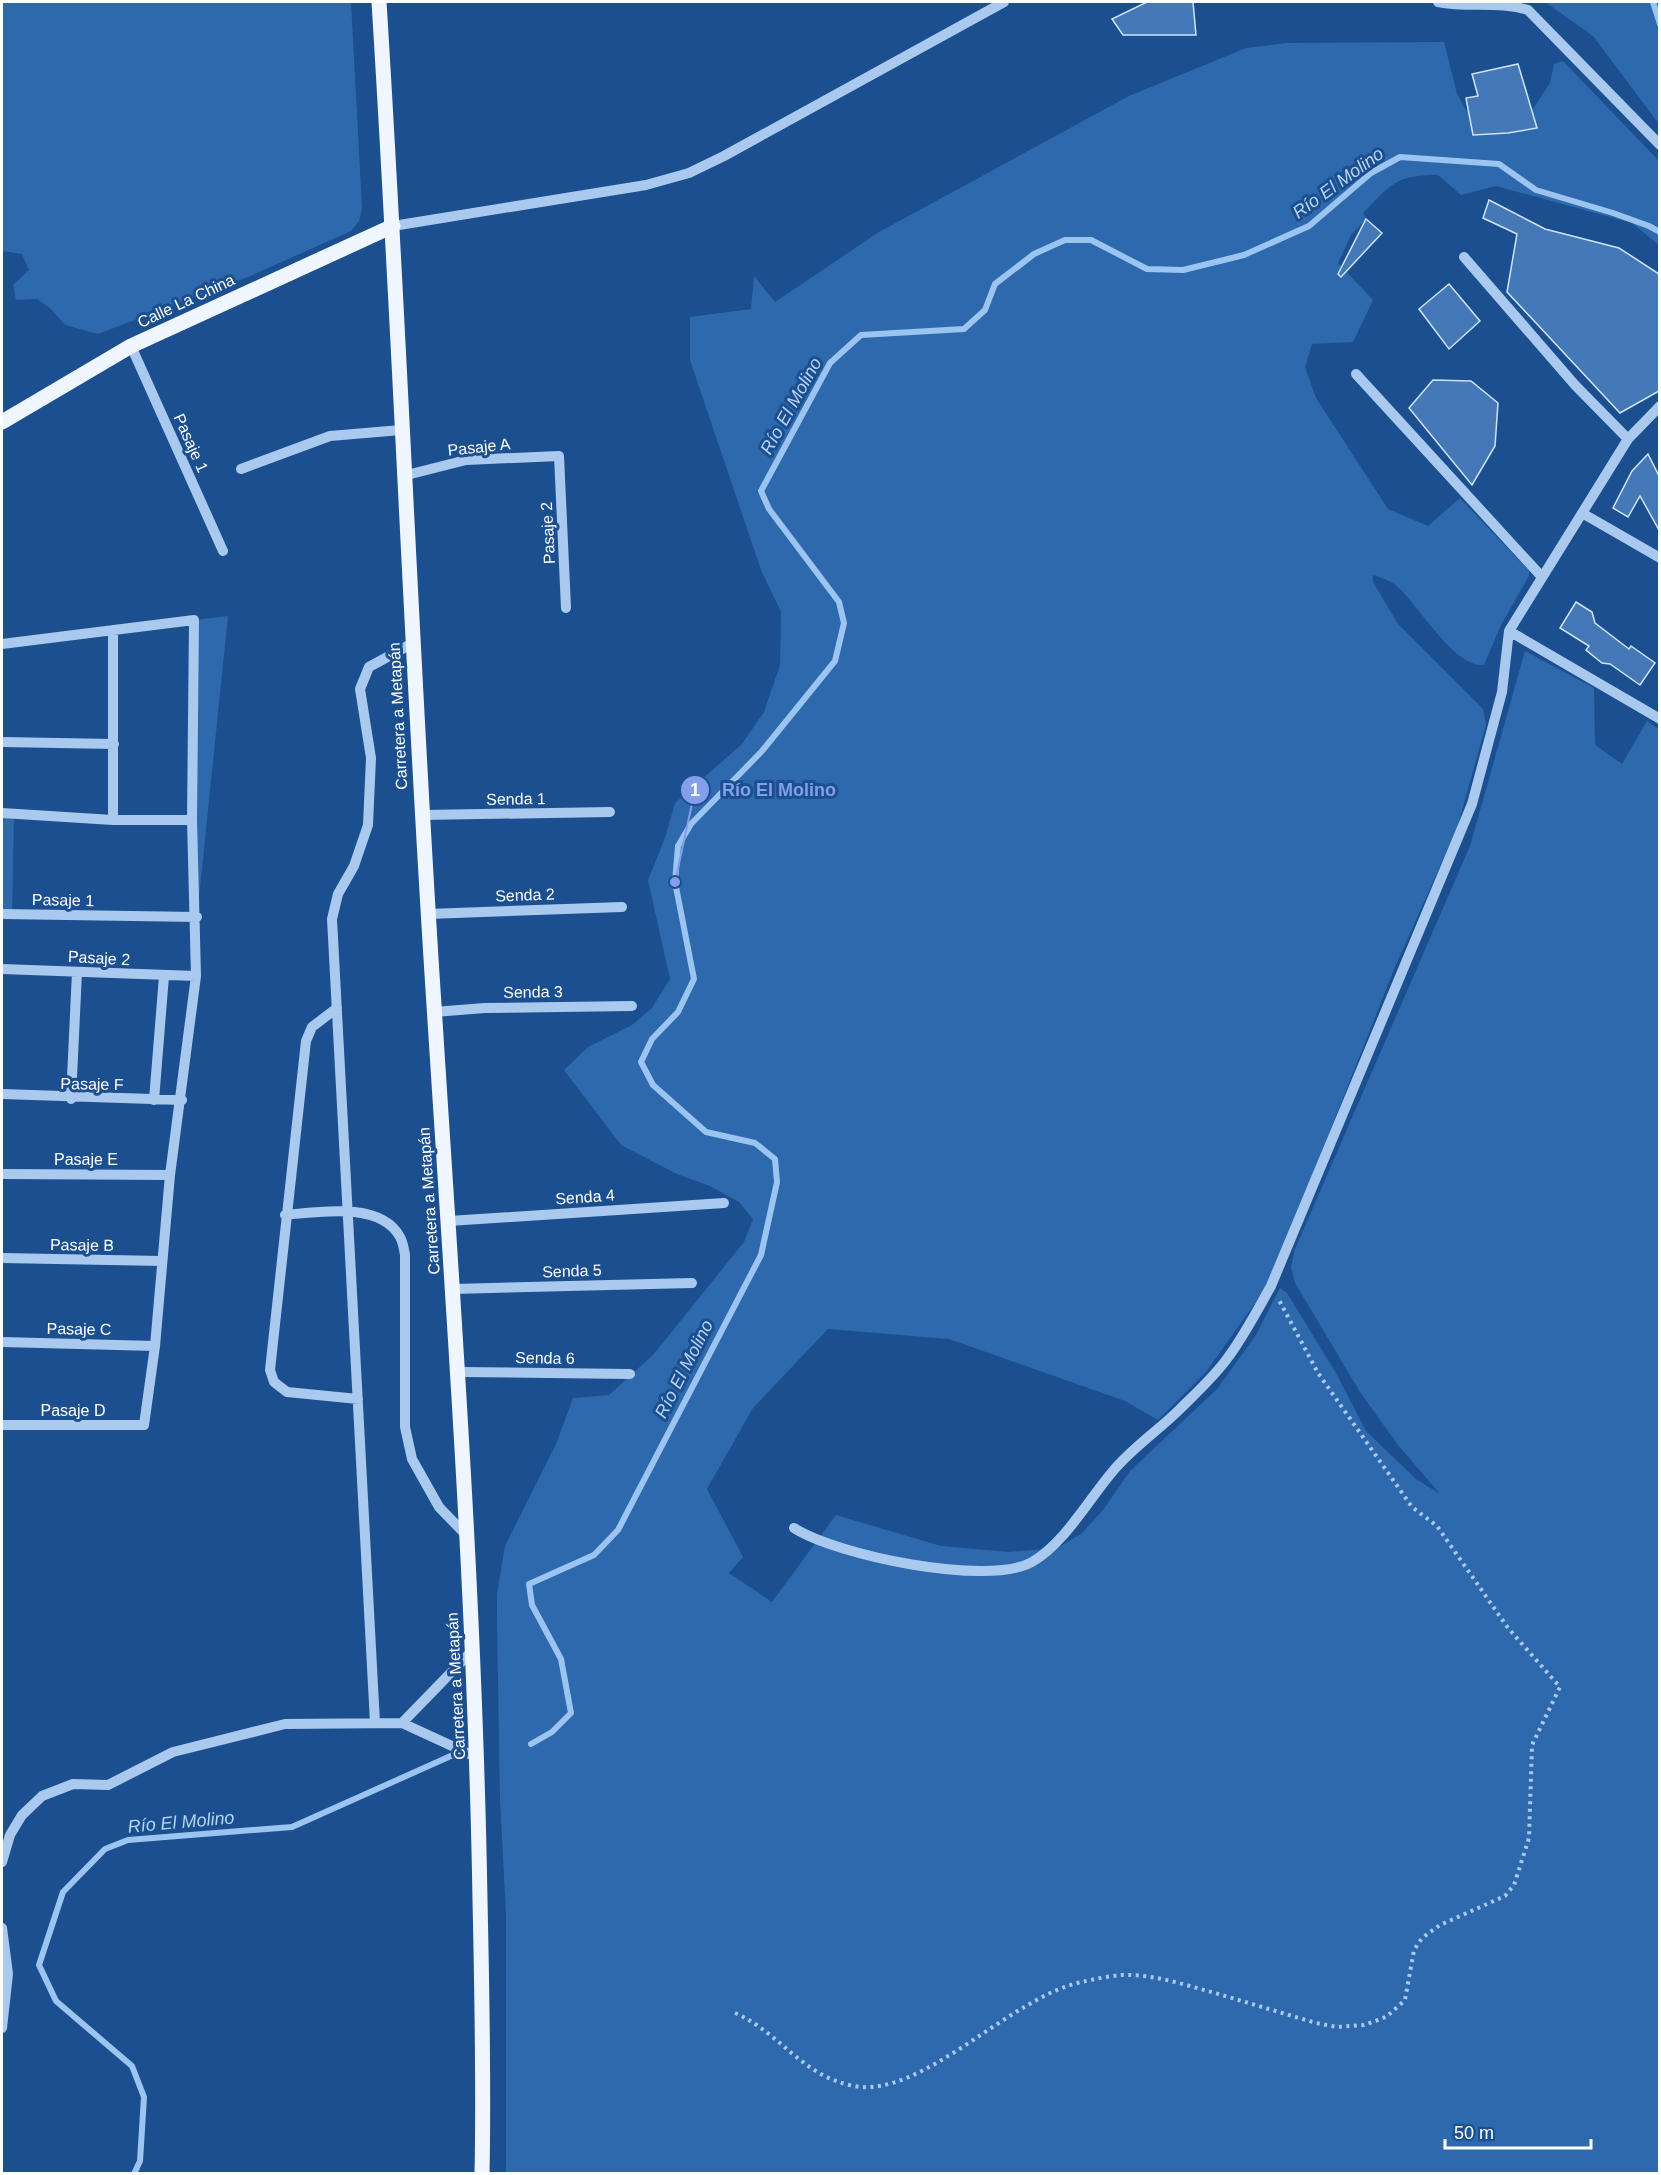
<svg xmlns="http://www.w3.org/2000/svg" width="1661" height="2175" font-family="Arial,sans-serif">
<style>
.green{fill:#2e69ad}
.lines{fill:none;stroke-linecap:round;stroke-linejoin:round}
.stream{stroke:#9cc4f0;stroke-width:6}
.building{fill:#4478b7;stroke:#cfe3fa;stroke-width:1.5}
.path{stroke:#a9c9ee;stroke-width:4;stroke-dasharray:3 4.5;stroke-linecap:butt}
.minor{stroke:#a9c9ee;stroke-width:10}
.major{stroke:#f0f6ff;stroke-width:15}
.labels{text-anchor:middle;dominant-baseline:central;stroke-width:6;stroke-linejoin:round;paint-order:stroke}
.street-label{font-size:16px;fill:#fff;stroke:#1b4f8f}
.water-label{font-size:18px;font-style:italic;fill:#b5d3f5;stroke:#1b4f8f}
.leader{fill:none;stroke:#839eea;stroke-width:2}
.callout-dot{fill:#839eea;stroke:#1b4f8f;stroke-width:2}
.mark-label{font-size:18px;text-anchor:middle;font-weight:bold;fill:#fff}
.callout-label{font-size:18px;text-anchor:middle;font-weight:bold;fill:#839eea;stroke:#1b4f8f;stroke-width:6;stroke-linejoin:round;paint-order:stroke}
</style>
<rect width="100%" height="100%" fill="#1b4f8f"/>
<path class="green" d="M2 2H351L362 208 359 221 351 231 248 277 98 334 65 325 50 308 37 299 16 300 13 285 29 270 22 254 2 251Z
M1545 2H1659V124L1593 36Z
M1444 42 1457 94 1466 110 1506 112 1533 109 1550 83 1554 64 1563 61 1659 161V245L1632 223 1496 186 1461 195 1438 175C1395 175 1392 184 1363 213L1366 219 1351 235 1338 263 1373 300 1353 342 1312 344 1305 367 1316 398 1388 509 1428 526 1460 498 1529 571V576L1501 625 1484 665C1453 668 1417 601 1394 584 1389 580 1379 577 1373 575V582L1398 624 1483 709 1486 725 1457 828 1395 967 1270 1282 1206 1372 1158 1420 1125 1401 949 1339 828 1329 753 1408 707 1489 743 1557 729 1573 772 1602 836 1515 941 1546 1009 1552 1058 1548 1082 1533 1103 1510 1130 1471 1217 1389 1256 1335 1280 1288 1287 1293 1336 1373 1366 1431 1416 1479 1440 1494 1398 1445 1360 1392 1295 1283 1291 1267 1295 1249 1470 846 1525 651 1594 688 1595 745 1622 764 1647 721 1659 729V2173H506V1914L500 1800 497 1621V1593L505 1546 556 1444 573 1398 609 1395 653 1355 744 1242 753 1219 739 1202 710 1186 677 1174 621 1145 564 1070 588 1047 632 1025 652 1008 670 979 648 880 665 838 675 803 742 744 764 712 780 665 781 612 761 570 690 360V317L751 309 754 276 775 302 879 232 1129 96 1246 48 1287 43Z
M228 616 197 917 194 620Z
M2 813 14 814 12 915 2 914Z"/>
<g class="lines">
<path class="stream" d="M1653 2 1660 24
M531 1744 552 1732 571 1713 561 1659 532 1605 529 1584 594 1555 618 1530 761 1255 777 1182 775 1159 755 1143 706 1132 653 1085 641 1062 652 1039 678 1012 694 979 675 882 678 846 691 824 762 751 835 661 844 623 839 602 769 509 761 491 830 363 861 335 964 329 985 310 995 284 1034 254 1065 240H1091L1147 269 1183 270 1244 255 1309 226 1371 173 1400 157 1499 164 1536 190 1613 213 1649 226 1660 232
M134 2174 140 2161 144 2097 132 2066 56 2001 39 1965 63 1892 105 1849 128 1840 292 1827 453 1755"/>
</g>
<path class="building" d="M1147 2H1193L1196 35H1123L1112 19Z
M1518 64 1537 128 1508 133 1473 135 1466 98 1478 96 1472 74Z
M1489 200 1545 229 1619 248 1659 274V391L1620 413 1507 292 1517 234 1483 218Z
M1366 219 1382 233 1341 277 1338 274Z
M1449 284 1480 321 1449 349 1419 309Z
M1433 380 1471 381 1498 403 1495 446 1472 485 1409 408Z
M1648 454 1659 476V530L1640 496 1628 517 1613 508 1632 471Z
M1576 602 1592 612 1595 623 1629 649 1631 646 1655 663 1640 685 1610 664 1602 663 1586 650 1589 646 1560 628Z"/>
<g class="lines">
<path class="path" d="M735 2013C781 2033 801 2076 854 2086 922 2099 1011 1996 1082 1982 1094 1979 1109 1976 1122 1975 1154 1974 1185 1985 1215 1993 1249 2003 1282 2013 1316 2023L1337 2027 1364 2025 1386 2017 1405 2000 1414 1950 1422 1938 1440 1925 1505 1896 1514 1885 1529 1838 1532 1745 1560 1687 1508 1628 1437 1526 1412 1507 1318 1373 1279 1300"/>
<path class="minor" d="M1438 2C1468 8 1499 1 1528 10L1660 145
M393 226 646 185 689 173 724 156 1004 2
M1464 257 1575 385 1628 439
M131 346 223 551
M1356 374 1542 577
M241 469 330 436 401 430
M403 476 466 460 559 456 566 608
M1582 513 1660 558
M1509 631 1660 719
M2 644 194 620 192 820 196 976 170 1175 155 1346 144 1425H2
M2 742 114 744
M2 813 113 820H192
M422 815 610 812
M113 820V630
M2 914 197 917
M428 914 622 907
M2 969 196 976
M337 1008 312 1027 306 1041 270 1370 274 1382 287 1392 358 1399
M434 1012 485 1008 632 1006
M2 1094 182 1100
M71 1099 77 972
M154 1100 164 976
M2 1174 170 1175
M285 1215C318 1212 381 1201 400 1237 403 1242 404 1249 405 1255V1427L412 1459 439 1507 468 1537
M449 1221 724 1203
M2 1258 162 1261
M453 1289 692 1283
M2 1342 155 1346
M460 1372 630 1374
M794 1528C836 1555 987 1587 1032 1562 1064 1544 1089 1499 1113 1471 1132 1448 1159 1430 1180 1409 1196 1393 1216 1375 1229 1356 1245 1334 1258 1309 1271 1286L1472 804 1502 692 1509 631 1628 439 1660 406
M375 1723 332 919 338 894 354 866 368 825 371 758 360 689 369 667 413 643
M402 1723 472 1651
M2 1862 10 1835 22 1815 42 1796 73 1784 108 1785 173 1752 285 1724 402 1723 478 1758
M2 1928 8 1974 2 2028"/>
<path class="major" d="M379 2C400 336 412 671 434 1005 453 1304 475 1601 480 1900 482 1991 484 2082 482 2174
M2 422 131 346 393 226"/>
</g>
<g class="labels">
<g class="street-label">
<text transform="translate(186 301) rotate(-25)">Calle La China</text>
<text transform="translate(191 443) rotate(66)">Pasaje 1</text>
<text transform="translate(479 447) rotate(-6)">Pasaje A</text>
<text transform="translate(548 533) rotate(-93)">Pasaje 2</text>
<text transform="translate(398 716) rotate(-93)">Carretera a Metapán</text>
<text transform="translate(516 799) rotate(-1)">Senda 1</text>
<text transform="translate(525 895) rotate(-2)">Senda 2</text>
<text transform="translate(63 900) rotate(1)">Pasaje 1</text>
<text transform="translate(99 958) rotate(3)">Pasaje 2</text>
<text transform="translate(533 992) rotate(-1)">Senda 3</text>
<text transform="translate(92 1084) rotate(1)">Pasaje F</text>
<text x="86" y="1159">Pasaje E</text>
<text transform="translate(585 1197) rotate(-4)">Senda 4</text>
<text transform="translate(429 1201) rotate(-94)">Carretera a Metapán</text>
<text transform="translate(82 1245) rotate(1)">Pasaje B</text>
<text transform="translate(572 1271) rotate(-2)">Senda 5</text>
<text transform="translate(79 1329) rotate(1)">Pasaje C</text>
<text transform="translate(545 1358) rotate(1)">Senda 6</text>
<text x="73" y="1410">Pasaje D</text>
<text transform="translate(456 1686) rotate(-93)">Carretera a Metapán</text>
</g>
<g class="water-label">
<text transform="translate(1338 183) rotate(-36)">Río El Molino</text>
<text transform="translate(791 406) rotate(-61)">Río El Molino</text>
<text transform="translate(684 1369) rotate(-63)">Río El Molino</text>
<text transform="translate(181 1822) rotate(-5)">Río El Molino</text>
</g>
</g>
<path class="leader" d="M675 882L695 790"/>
<g class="callout-dot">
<circle cx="675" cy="882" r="6"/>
<circle cx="695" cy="790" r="15"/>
</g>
<g class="mark-label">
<text x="695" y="796">1</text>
</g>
<g class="callout-label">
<text x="779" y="796">Río El Molino</text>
</g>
<rect width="1661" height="2175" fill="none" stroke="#ffffff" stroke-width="6"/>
<path d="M1445 2139v9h146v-9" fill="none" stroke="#ffffff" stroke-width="3"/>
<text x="1454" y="2139" font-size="18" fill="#ffffff" stroke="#1b4f8f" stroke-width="4.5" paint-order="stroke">50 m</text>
</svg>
